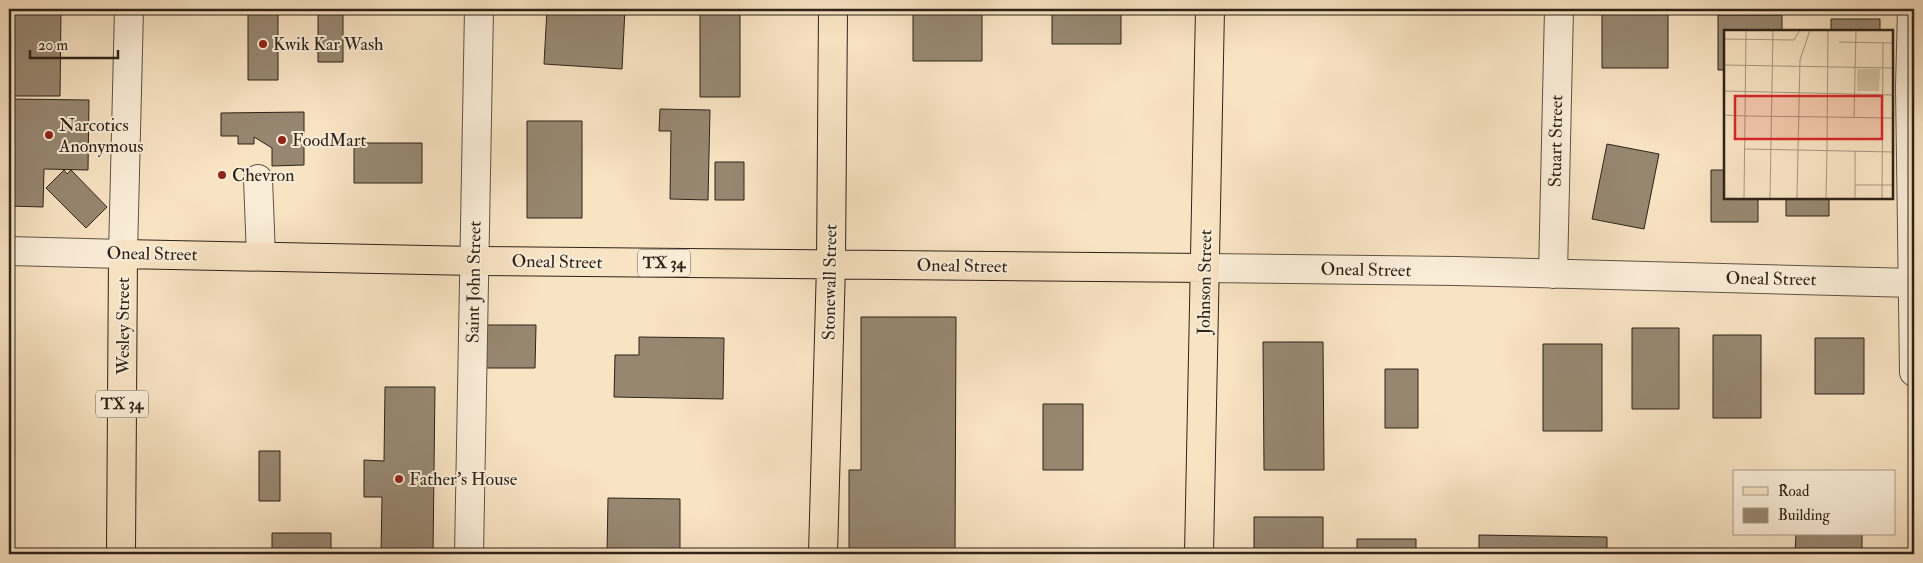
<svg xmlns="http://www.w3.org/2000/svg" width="1923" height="563" font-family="'IM FELL Double Pica',serif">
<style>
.building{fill:#978771;stroke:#2e2318}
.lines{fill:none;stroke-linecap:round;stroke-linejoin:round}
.minor-casing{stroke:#605343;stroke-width:30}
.major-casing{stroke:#2e2318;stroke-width:30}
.minor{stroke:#faedd8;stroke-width:28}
.major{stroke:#f8e3c3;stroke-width:28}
.poi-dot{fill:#8f2418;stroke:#faedd8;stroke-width:2}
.labels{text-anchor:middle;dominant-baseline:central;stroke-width:4;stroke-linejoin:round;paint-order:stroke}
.shield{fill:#faedd8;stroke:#6b6052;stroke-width:1}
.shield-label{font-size:16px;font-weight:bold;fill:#2e2318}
.poi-label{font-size:18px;fill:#2e2318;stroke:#faedd8;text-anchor:start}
.street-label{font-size:18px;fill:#2e2318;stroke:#faedd8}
.inset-road{fill:none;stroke:#a7967f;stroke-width:1}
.view{fill:#d62828;fill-opacity:0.15;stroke:#d62828;stroke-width:2.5}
.inset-edge{fill:none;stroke:#2e2318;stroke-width:2.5}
</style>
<rect width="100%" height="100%" fill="#f8e3c3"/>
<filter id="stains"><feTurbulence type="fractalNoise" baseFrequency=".004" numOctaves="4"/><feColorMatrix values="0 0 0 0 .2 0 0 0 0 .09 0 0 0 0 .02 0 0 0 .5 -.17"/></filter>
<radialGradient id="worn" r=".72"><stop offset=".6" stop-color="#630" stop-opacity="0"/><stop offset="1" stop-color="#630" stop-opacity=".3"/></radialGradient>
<path class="building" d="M9 9H61L60 96H9Z
M248 9H278V80H248Z
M318 9H343V62H318Z
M547 9H625L622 69 544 64Z
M913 9H982V61H913Z
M1052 9H1121V44H1052Z
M1602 9H1668V68H1602Z
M700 12H740V97H700Z
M1718 15H1782V31H1726V70H1718Z
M1831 19H1880V31H1831Z
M9 99 89 100 88 170 44 169 43 207 9 206Z
M660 109 710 110 708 200 670 199 671 131H659Z
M304 112V165L272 166V148L254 137V144H238V136H221V113Z
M527 121H582V218H527Z
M354 143H422V183H354Z
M1607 144 1659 154 1644 229 1592 219Z
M715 162H744V200H715Z
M64 170 67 174 71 170 107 207 86 228 46 188Z
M1711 170H1726V198H1758V222H1711Z
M1786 198H1829V216H1786Z
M861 317H956L955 554H849V470H861Z
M483 325H536L535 368H483Z
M1632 328H1679V409H1632Z
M1713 335H1761V418H1713Z
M639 337 724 338 723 399 614 397 615 355H639Z
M1815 338H1864V394H1815Z
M1263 342H1323L1324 470H1264Z
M1543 344H1602V431H1543Z
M1385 369H1418V428H1385Z
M385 387H435L433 554H381L382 497H364V460L384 461Z
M1043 404H1083V470H1043Z
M259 451H280V501H259Z
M608 498 680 499V554H607Z
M1254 517H1323V554H1254Z
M272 533H331V554H272Z
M1796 534H1862V554H1795Z
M1479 535 1607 537V554H1479Z
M1357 539H1416V554H1357Z"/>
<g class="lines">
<g class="minor-casing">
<path id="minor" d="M1912 9 1910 87 1914 372
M258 179 261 256
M9 251 123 254 129 9
M1205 268 1456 271 1914 283
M1553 274 1559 9
M469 554 479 9"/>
</g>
<g class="major-casing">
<path id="major" d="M121 554 123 254 475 261 1205 268
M823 554 831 265 833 9
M1199 554 1210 9"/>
</g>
<use href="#minor" class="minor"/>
<use href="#major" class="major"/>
</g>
<g class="poi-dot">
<circle cx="263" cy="44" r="5"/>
<circle cx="49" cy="135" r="5"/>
<circle cx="282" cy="140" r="5"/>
<circle cx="222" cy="175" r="5"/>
<circle cx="399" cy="479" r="5"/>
</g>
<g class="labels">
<g class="shield">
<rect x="638" y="249.5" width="52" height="27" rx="4"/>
<rect x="96" y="390.5" width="52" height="27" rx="4"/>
</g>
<g class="shield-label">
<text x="664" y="263">TX 34</text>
<text x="122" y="404">TX 34</text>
</g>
<g class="poi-label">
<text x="273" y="44">Kwik Kar Wash</text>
<text x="59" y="125">Narcotics<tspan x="59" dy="21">Anonymous</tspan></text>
<text x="292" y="140">FoodMart</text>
<text x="232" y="175">Chevron</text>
<text x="409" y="479">Father's House</text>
</g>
<g class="street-label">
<text transform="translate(1556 141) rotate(-89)">Stuart Street</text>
<text transform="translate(152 254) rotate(1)">Oneal Street</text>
<text transform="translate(557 262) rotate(1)">Oneal Street</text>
<text transform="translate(962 266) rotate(1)">Oneal Street</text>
<text transform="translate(1366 270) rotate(1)">Oneal Street</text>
<text transform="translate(1771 279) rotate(1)">Oneal Street</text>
<text transform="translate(474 282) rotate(-89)">Saint John Street</text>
<text transform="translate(830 282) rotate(-89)">Stonewall Street</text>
<text transform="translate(1205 282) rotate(-89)">Johnson Street</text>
<text transform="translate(123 326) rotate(-90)">Wesley Street</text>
</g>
</g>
<g transform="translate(1724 30)">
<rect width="169" height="169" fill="#f8e3c3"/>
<path d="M133 39H156L155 61H133Z" fill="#d6c2a6"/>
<path class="inset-road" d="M86 0 76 30 74 120 169 122M0 9 70 10 76 0M115 12 169 13M0 35 169 38M0 61 169 65M0 85 21 86 22 0M103 87 169 88M130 87 132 0M20 119 74 120 73 168M103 120 104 0M131 155H169M20 168 21 86 103 87M46 168 49 0M102 168 103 120M131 168V121M158 168 159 13"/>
<path class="view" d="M11 66H158V109H11Z"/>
<rect width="169" height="169" class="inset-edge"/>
</g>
<rect width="1923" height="563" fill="none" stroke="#f8e3c3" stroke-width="30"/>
<rect x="10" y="10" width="1903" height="543" fill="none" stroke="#2e2318" stroke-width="2.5"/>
<rect x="15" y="15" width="1893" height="533" fill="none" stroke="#2e2318"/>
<rect x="1733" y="470" width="162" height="65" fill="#faedd8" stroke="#a89c8b"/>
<rect x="1743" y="487" width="25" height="8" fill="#f8e3c3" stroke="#a89c8b"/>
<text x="1778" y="496" font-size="15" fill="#2e2318">Road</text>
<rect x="1743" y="508" width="25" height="15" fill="#978771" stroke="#a89c8b"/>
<text x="1778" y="520" font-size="15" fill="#2e2318">Building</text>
<path d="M30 50v8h88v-8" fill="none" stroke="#2e2318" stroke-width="2.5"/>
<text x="38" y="50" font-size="15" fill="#2e2318" stroke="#faedd8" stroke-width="4" paint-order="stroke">20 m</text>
<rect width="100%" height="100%" filter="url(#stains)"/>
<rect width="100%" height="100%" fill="url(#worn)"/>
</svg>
